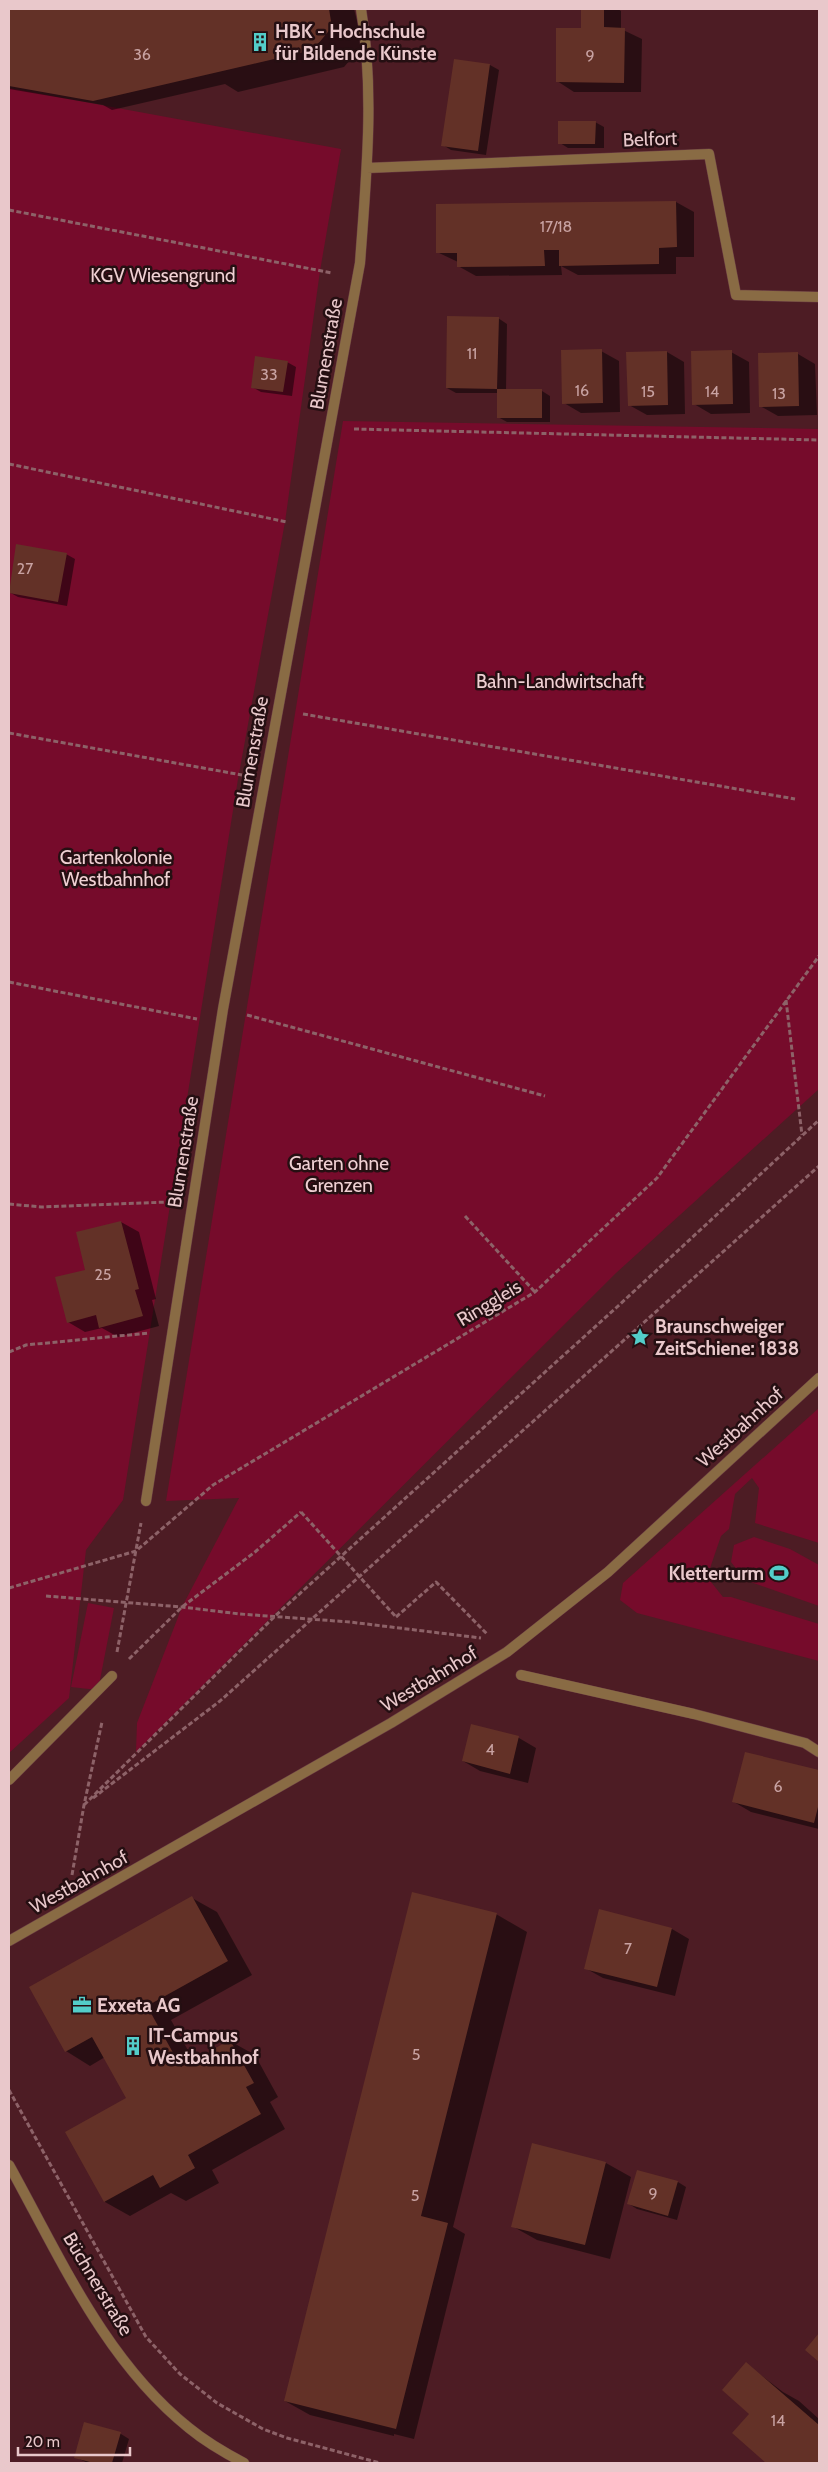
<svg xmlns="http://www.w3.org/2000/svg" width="828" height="2472" font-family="Cabin,sans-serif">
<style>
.green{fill:#760b2b}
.shadow{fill:#0007}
.building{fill:#633127}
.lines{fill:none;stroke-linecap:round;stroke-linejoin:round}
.lane-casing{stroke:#693b42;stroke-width:11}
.street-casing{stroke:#693b42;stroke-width:11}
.path{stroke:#8d6268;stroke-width:3;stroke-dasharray:5 2.5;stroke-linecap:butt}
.lane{stroke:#896b44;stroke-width:10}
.street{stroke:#896b44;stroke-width:10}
.path-bridge{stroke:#8d6268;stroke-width:3;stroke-dasharray:5 2.5;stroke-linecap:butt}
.labels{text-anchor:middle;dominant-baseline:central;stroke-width:5;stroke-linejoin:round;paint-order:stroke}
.number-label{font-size:16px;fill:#c8a2a2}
.poi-label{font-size:19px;font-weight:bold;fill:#e9c8cb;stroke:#250f12;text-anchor:start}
.street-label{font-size:19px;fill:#e9c8cb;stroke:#250f12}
.park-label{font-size:19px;fill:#f0d0d3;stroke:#250f12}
</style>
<rect width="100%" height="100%" fill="#4d1c24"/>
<path class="green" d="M9 88 341 149 320 271 285 522 238 779 123 1500 86 1550 69 1698 9 1753Z
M343 421 819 429V1089L616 1273 136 1752 137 1723 182 1607 239 1498 166 1501Z
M819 1408V1543L755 1523 759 1488 752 1478 735 1494 729 1529 721 1536 707 1577 723 1597H731L819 1624V1661L637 1613 620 1600 623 1583Z
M754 1537 790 1549 819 1565V1606L745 1580 731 1562 734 1545Z
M88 1603 114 1608 98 1690 71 1687Z"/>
<path class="shadow" d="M9 9H354L363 45 344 67 238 92 225 84 112 110 103 105 9 89Z
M583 9H618L621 11V29L642 39 641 92H574L557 81 582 29Z
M455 60 490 65 499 70 486 155 451 150 443 145Z
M595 122 604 127V148H568L560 143Z
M676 202 694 212V257H676V274L578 275 561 266 562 275 476 276 458 266V262L437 252V206Z
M498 318 507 324 506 390 542 391 550 396V422H507L498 417 499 393H456L447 388Z
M601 351 619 361 620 412 581 413 564 403Z
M667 352 684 362 685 414 647 415 629 405Z
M731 352 749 362 750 413 711 414 694 404Z
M798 354 815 364 817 415 778 416 760 406Z
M287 362 296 367 292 396 261 392 252 387Z
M66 554 75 559 67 606 18 597 9 592Z
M121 1222 139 1232 156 1299 152 1300 159 1326 118 1337 102 1328 85 1332 68 1322 87 1271 78 1233Z
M472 1726 519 1738 536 1748 528 1783 480 1771 463 1761Z
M746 1753 819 1771V1829L751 1812 734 1802Z
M192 1898 217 1912 252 1975 171 2020 194 2061 230 2041 255 2055 278 2097 270 2102 285 2129 212 2170 219 2183 186 2201 171 2193 130 2216 105 2202 67 2133 128 2099 105 2057 90 2066 66 2051Z
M600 1911 672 1929 689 1939 675 1996 603 1978 585 1968Z
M496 1914 527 1932 453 2227 465 2234 414 2439 394 2434V2436L310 2415 285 2401Z
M606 2163 631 2177 610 2259 537 2240 512 2226Z
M678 2182 686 2187 677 2220 637 2209 629 2204Z
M746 2364 783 2392 799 2401 819 2419V2463H768L733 2433 751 2413Z
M85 2424 121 2434 129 2439 122 2463H88L75 2457Z"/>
<path class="building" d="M9 9H329L332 27 313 50 93 101 9 86Z
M581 9H604V27L625 28 624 83 556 82V28H581Z
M454 59 490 64 478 151 441 146Z
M558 121H596L595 144H558Z
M676 201 677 247 659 248V264L559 266V250H544L545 266 457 267V253H436V204Z
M447 316 499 317 497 389 446 388Z
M602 349 603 403 562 404 561 350Z
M732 350 733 404 692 405 691 351Z
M667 351 668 405 628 406 626 352Z
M798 352 799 406 759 407 758 353Z
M255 356 288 361 283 392 251 388Z
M497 389H542V418H497Z
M16 544 67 553 58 602 9 593Z
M121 1221 139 1289 135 1290 143 1316 99 1328 96 1315 67 1323 55 1277 85 1270 76 1232Z
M471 1724 519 1736 510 1774 462 1761Z
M745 1752 819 1770V1803L814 1823 732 1802Z
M412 1892 497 1913 421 2216 448 2223 396 2429 284 2401Z
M192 1896 228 1961 147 2006 181 2067 230 2040 254 2083 246 2087 261 2114 188 2155 195 2168 160 2188 153 2175 104 2202 65 2132 126 2098 92 2037 65 2052 29 1987Z
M599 1909 672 1928 657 1987 584 1969Z
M532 2143 606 2162 585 2245 511 2227Z
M637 2170 678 2181 668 2216 627 2204Z
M819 2333V2362L805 2350Z
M746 2362 819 2425V2463H766L732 2433 749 2414 722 2390Z
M84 2422 121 2432 112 2463H94L74 2458Z"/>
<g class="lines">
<g class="lane-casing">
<path id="lane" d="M521 1675 694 1714 805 1743 819 1752
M9 1780 112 1676"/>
</g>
<g class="street-casing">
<path id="street" d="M367 168 709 154 736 295 819 297
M146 1501 223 1009 360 263C366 179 375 92 361 9
M9 1941 391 1723 507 1652 608 1572 819 1378
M9 2165C60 2257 105 2361 189 2428 206 2442 225 2453 244 2463"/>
</g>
<path class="path" d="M9 210 332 273
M354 429 819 440
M9 464 287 522
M303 714 795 799
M9 733 242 775
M9 982 197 1019
M786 1000 802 1135
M247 1015 545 1096
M9 1204 41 1207 167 1202
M465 1216 535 1292
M9 1352 26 1345 149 1333
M9 1588 136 1551 213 1485 535 1292 657 1178 819 956
M46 1596 182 1607 240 1614 350 1622 481 1638
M396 1617 436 1582 488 1635
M117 1652 141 1523
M129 1659 182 1607 255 1552 301 1512
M93 1798 220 1701 819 1166
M84 1805 275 1616 617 1307 819 1120
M72 1875 84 1805 102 1722
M9 2090 146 2337 180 2374 217 2403 263 2429 287 2438 380 2463"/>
<use href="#lane" class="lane"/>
<use href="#street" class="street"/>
<path class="path-bridge" d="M301 1512 396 1617"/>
</g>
<defs>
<g id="building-bare" transform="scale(1.5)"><path d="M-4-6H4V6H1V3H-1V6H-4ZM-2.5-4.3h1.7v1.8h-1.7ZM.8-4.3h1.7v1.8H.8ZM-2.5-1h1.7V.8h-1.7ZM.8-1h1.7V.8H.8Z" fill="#53cdc9" stroke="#250f12" stroke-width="2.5" paint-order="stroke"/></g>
<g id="sight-bare" transform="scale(1.5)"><path d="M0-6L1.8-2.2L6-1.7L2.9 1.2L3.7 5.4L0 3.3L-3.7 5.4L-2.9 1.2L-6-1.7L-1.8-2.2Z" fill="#53cdc9" stroke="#250f12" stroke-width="2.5" paint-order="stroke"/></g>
<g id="stadium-bare" transform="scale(1.5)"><path d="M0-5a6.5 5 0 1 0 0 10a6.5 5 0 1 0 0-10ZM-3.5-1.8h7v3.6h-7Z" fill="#53cdc9" stroke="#250f12" stroke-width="2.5" paint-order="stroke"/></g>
<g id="office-bare" transform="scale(1.5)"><path d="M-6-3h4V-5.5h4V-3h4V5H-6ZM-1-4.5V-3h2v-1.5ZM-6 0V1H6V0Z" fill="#53cdc9" stroke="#250f12" stroke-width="2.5" paint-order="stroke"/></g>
</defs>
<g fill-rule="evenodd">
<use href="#building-bare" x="260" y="42"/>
<use href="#sight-bare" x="640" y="1337"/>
<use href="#stadium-bare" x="779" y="1573"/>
<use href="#office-bare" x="82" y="2005"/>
<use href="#building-bare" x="133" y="2046"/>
</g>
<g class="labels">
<g class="number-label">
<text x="142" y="54">36</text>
<text x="590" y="55">9</text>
<text x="556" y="226">17/18</text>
<text x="472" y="353">11</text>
<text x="269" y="374">33</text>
<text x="582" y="390">16</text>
<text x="648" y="391">15</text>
<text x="712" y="391">14</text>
<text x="779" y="393">13</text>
<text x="25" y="568">27</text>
<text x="103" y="1274">25</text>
<text x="490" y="1749">4</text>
<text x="778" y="1786">6</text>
<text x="628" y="1948">7</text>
<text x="416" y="2054">5</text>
<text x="653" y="2193">9</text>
<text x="415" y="2195">5</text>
<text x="778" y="2420">14</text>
</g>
<g class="poi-label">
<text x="275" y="31">HBK - Hochschule<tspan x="275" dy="22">für Bildende Künste</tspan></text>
<text x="655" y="1326">Braunschweiger<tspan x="655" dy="22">ZeitSchiene: 1838</tspan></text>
<text x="764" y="1573" text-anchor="end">Kletterturm</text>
<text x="97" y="2005">Exxeta AG</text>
<text x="148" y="2035">IT-Campus<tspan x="148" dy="22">Westbahnhof</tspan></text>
</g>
<g class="street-label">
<text transform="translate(650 139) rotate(-2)">Belfort</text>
<text transform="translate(326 354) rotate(-80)">Blumenstraße</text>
<text transform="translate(252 752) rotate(-80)">Blumenstraße</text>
<text transform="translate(183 1152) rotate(-81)">Blumenstraße</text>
<text transform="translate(489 1303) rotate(-31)">Ringgleis</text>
<text transform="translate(740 1427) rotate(-42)">Westbahnhof</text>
<text transform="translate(429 1679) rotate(-31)">Westbahnhof</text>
<text transform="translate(79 1882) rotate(-29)">Westbahnhof</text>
<text transform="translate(98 2284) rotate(59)">Büchnerstraße</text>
</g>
<g class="park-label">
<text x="163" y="275">KGV Wiesengrund</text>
<text x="560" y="681">Bahn-Landwirtschaft</text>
<text x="116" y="857">Gartenkolonie<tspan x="116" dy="22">Westbahnhof</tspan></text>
<text x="339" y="1163">Garten ohne<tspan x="339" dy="22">Grenzen</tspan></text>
</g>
</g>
<rect width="828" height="2472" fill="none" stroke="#e9c8cb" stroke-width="20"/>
<path d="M18 2447v8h112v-8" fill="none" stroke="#e9c8cb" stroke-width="2.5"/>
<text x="25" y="2447" font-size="15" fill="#e9c8cb" stroke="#250f12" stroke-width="4" paint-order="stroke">20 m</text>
</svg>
